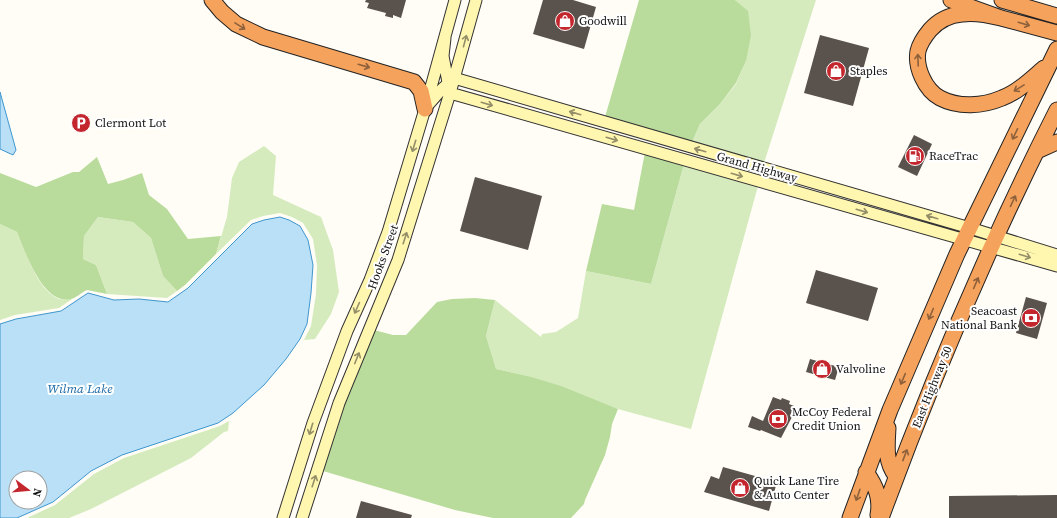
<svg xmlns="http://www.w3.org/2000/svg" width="1057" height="518" font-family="'Source Serif 4',serif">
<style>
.green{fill:#d5ebbd}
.forest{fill:#b9dc9c}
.water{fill:#b9e0f7;stroke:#3f96cf;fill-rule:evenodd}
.building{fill:#5a524d}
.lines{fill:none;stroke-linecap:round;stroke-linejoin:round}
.secondary-casing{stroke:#333;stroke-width:13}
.highway-casing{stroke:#222;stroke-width:17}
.secondary{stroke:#fff6b0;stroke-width:11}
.highway{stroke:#f5a25d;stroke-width:15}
.oneway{stroke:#8e613b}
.oneway2{stroke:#948f68}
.labels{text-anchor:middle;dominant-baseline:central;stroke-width:4;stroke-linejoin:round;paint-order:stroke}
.poi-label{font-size:12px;fill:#111;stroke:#fff;text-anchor:start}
.street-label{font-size:12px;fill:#111;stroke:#fff}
.water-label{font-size:13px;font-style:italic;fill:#1768a6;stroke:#fff}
</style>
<rect width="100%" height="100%" fill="#fffdf5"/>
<path class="green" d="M735 0H816L764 163 692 142 700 124 720 104 736 84 746 61 748 12Z
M264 146 276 156 273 195 321 217 333 250 339 292 331 314 315 339 304 340 311 326 316 294 317 265 313 239 303 223 292 217 280 213 263 216 251 220 216 254 227 217 232 178 239 162Z
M684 164 758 186 691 429 618 409 528 376 496 369 486 336 495 300 541 337 542 334 556 332 578 318 586 271 651 284Z
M98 217 133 222 151 238 163 276 177 291 167 298 107 294 96 265 83 259 84 236Z
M0 224 17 232C26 252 37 290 59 299 63 300 68 299 72 299L59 308 15 315 0 320Z
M229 421 228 431 224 432 191 458 91 509 69 518H27L55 505 94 474 124 458 220 426Z"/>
<path class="forest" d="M639 0H735L748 11 751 35 746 61 736 83 720 104 700 124 692 142 605 117Z
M645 152 684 164 651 284 586 271 602 204 634 210Z
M97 157 108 184 123 180 142 173 149 195 167 209 188 239 221 236 216 254 185 285 177 291 163 276 151 238 133 222 98 217 84 236 83 259 96 265 107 294 87 290C82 292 76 298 71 299 43 306 25 251 17 232L0 224V173L36 187 73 172H79Z
M475 298 495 300 486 336 496 369 528 376 561 386 618 409 612 424 610 437 605 455 585 500 584 504 571 518H493L455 510 323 471 344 404 374 330 393 335H406L437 302 452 299Z"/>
<path class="water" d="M0 92 16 150 13 155 0 149Z
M280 217 289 220 300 226 308 240 313 265 311 293 307 324 300 339 286 359 264 385 233 413 218 423 122 455 91 471 53 502 17 518H0V324L16 319 61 311 88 293 114 300 139 299 168 302 188 288 252 224 264 220ZM16 478H40V502H16Z"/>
<path class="building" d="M366 0H406L401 18 393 15V18L385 16 386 13 367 8 369 3 365 2Z
M543 0H573L596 7 584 49 533 34Z
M820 35 869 48 853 106 804 93Z
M914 135 932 144 917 176 898 167Z
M475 177 542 196 528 250 460 231Z
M816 270 878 288 868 321 806 303Z
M1026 297 1047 303 1037 339 1016 333Z
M810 359 839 367 835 380 806 372Z
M773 397 781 400 782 398 790 401 789 404 794 406 790 416 792 417 781 438 761 430 760 431 748 427 752 416 763 421Z
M723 467 777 482 769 511 704 492 711 476 719 479Z
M1057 495V518H949V496Z
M361 501 412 515 411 518H356Z"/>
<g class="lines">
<g class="secondary-casing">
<path id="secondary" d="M445 38 443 56 450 93 1057 266
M454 78 970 228 1057 255
M428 105 442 89 452 80
M283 518 313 423 347 331 370 280 388 232 425 109 455 0
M302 518 339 403 398 260 450 93 476 0"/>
</g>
<g class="highway-casing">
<path id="highway" d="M212 0 222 12 236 24 263 37 414 82 421 91 425 109
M951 0 1001 18 1057 33
M1002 0 1057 16
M1001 18C989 15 975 12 962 14 950 15 938 21 930 30 925 36 920 43 918 51 915 67 925 90 940 98 959 108 983 106 1002 98 1018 92 1031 79 1044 68
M1037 151 1057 142
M888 428C887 446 885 462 896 476
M866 472C876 486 881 498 878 515
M850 518 890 410 957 254 1057 49
M881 518C932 379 990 242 1057 110"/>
</g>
<use href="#secondary" class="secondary"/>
<use href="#highway" class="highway"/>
</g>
<defs><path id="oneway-shaft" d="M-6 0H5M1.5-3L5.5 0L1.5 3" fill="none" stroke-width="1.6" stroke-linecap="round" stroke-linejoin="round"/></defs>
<g class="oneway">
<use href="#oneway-shaft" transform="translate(1024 24) rotate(16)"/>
<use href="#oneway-shaft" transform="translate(240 26) rotate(32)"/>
<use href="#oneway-shaft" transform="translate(918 60) rotate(-92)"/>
<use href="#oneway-shaft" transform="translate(364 66) rotate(16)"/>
<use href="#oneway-shaft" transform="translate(1019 88) rotate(148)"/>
<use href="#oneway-shaft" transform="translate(1015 134) rotate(116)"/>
<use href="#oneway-shaft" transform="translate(1013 201) rotate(-65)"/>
<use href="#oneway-shaft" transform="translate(976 283) rotate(-67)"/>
<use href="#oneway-shaft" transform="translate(931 314) rotate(113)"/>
<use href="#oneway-shaft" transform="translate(903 379) rotate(113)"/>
<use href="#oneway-shaft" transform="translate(905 455) rotate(-69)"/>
<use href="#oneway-shaft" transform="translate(858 495) rotate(109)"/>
</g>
<g class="oneway2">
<use href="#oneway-shaft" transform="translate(465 41) rotate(-75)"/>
<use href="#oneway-shaft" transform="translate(487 104) rotate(16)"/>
<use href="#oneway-shaft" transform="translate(575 113) rotate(-164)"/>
<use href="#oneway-shaft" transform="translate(612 139) rotate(16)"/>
<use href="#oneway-shaft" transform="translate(414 146) rotate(107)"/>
<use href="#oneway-shaft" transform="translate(700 150) rotate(-164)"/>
<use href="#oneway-shaft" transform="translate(737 175) rotate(16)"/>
<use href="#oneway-shaft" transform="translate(862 211) rotate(16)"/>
<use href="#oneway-shaft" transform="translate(932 217) rotate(-164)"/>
<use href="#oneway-shaft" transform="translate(405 238) rotate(-72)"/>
<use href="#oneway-shaft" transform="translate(1025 256) rotate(17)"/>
<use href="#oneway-shaft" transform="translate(357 308) rotate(114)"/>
<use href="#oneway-shaft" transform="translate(357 358) rotate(-68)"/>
<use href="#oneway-shaft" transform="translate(311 429) rotate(107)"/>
<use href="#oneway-shaft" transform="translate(314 481) rotate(-72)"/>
</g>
<defs>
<g id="shop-disc" transform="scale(1)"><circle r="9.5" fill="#c4262e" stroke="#fff"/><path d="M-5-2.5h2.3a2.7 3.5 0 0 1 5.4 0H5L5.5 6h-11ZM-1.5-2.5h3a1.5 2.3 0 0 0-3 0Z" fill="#fff"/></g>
<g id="parking-disc" transform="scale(1)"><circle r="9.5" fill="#c4262e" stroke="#fff"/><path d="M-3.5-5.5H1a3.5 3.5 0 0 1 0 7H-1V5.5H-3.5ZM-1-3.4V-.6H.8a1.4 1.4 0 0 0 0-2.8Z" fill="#fff"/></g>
<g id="fuel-disc" transform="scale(1)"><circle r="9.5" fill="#c4262e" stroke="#fff"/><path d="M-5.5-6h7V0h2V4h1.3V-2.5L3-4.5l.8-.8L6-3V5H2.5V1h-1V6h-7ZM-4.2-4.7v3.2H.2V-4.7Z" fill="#fff"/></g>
<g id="bank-disc" transform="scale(1)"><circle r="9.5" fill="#c4262e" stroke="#fff"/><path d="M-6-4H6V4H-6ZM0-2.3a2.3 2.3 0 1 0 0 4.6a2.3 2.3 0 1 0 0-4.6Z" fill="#fff"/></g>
</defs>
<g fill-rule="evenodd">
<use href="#shop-disc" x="565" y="21"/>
<use href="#shop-disc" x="836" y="71"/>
<use href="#parking-disc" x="81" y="123"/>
<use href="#fuel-disc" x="915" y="156"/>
<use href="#bank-disc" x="1031" y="318"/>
<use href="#shop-disc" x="822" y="369"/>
<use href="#bank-disc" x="778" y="419"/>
<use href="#shop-disc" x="740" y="488"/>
</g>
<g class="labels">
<g class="poi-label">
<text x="579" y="21">Goodwill</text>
<text x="850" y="71">Staples</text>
<text x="95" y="123">Clermont Lot</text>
<text x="929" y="156">RaceTrac</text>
<text x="1017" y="311" text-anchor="end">Seacoast<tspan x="1017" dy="14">National Bank</tspan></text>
<text x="836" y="369">Valvoline</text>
<text x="792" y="412">McCoy Federal<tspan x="792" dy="14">Credit Union</tspan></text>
<text x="754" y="481">Quick Lane Tire<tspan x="754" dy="14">&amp; Auto Center</tspan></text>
</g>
<g class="street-label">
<text transform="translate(757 167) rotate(16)">Grand Highway</text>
<text transform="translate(383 257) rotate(-70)">Hooks Street</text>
<text transform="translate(932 387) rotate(-68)">East Highway 50</text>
</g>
<g class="water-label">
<text x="80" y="388">Wilma Lake</text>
</g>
</g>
<g transform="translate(28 490) rotate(106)"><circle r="19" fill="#ffffff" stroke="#a0a0a0"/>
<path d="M0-3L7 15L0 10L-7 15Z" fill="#c4262e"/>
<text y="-6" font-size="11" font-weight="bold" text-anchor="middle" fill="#111111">N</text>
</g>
</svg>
